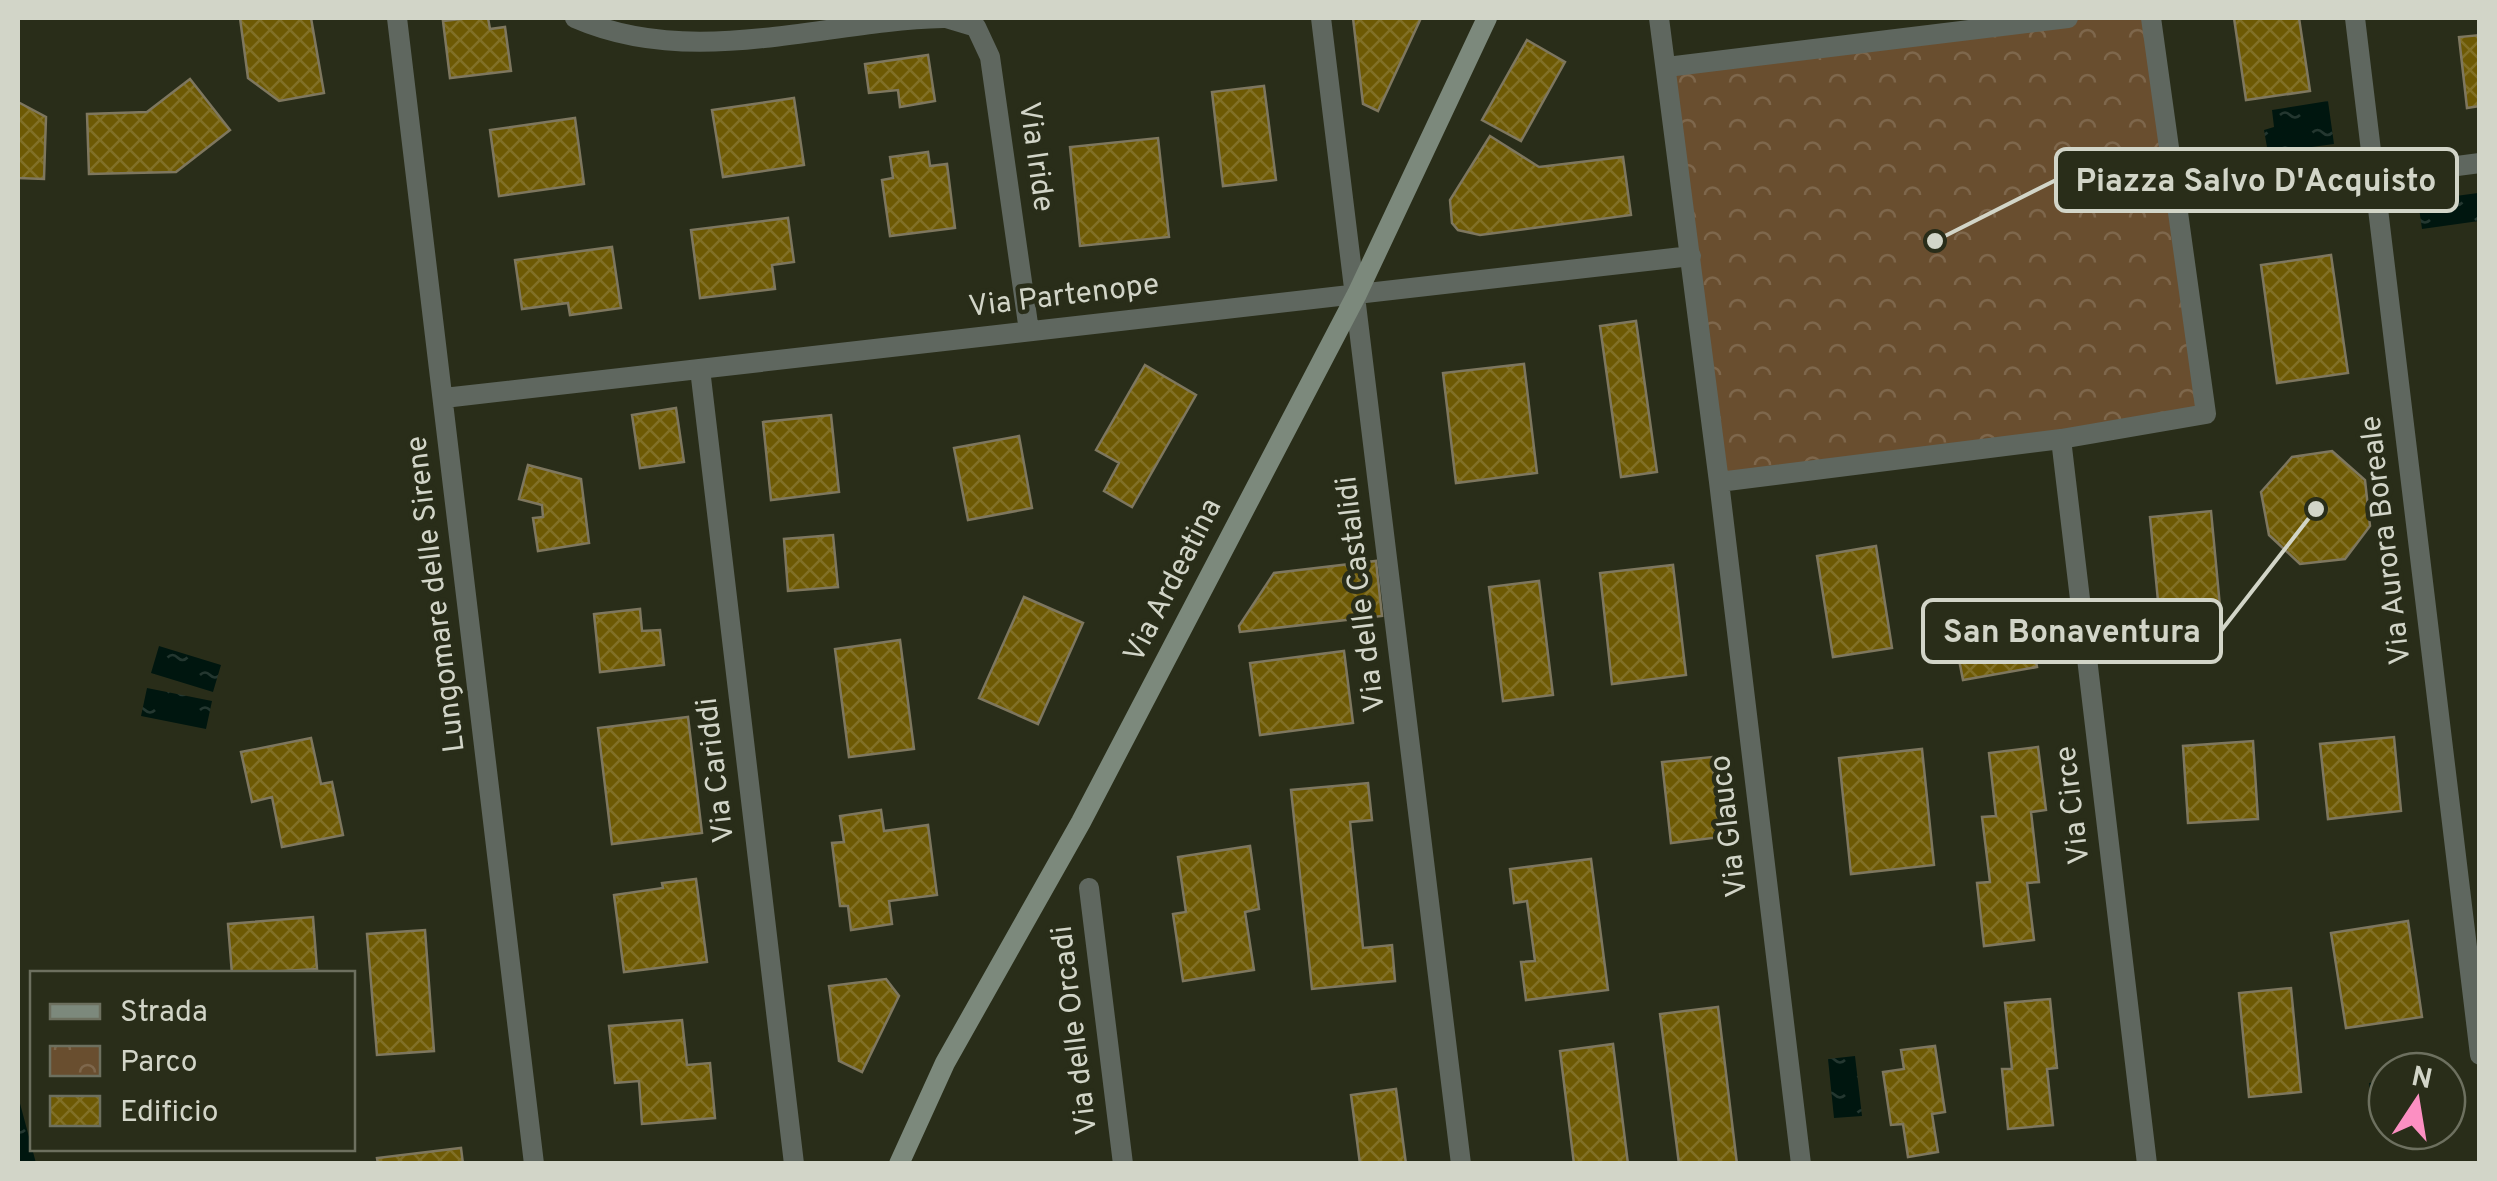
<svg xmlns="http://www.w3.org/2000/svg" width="2497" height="1181" font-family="Overpass,sans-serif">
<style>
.park{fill:url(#park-crowns)}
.water{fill:url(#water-ripples)}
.building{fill:url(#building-cross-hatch);stroke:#7e775f;stroke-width:2.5}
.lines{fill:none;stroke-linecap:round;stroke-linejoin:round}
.street{stroke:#5f675f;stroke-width:20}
.secondary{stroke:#7c897c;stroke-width:20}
.labels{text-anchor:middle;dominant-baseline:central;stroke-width:9;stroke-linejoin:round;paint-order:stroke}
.street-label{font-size:30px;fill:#d2d5c8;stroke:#292d19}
.leader{fill:none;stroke:#d2d5c8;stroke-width:4}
.callout-dot{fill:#d2d5c8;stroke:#292d19;stroke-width:4}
.callout{fill:#292d19;stroke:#d2d5c8;stroke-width:4}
.callout-label{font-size:32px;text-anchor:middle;font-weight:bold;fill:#d2d5c8}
</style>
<defs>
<pattern id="park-crowns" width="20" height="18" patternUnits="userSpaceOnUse" patternTransform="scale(2.5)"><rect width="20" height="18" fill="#694e2f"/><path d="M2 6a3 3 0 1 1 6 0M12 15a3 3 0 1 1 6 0" fill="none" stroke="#7e674c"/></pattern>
<pattern id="water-ripples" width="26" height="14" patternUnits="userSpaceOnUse" patternTransform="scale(2.5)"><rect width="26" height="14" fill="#00160f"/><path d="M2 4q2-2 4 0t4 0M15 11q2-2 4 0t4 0" fill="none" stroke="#243730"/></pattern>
<pattern id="building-cross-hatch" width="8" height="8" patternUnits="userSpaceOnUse" patternTransform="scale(2.5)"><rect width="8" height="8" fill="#6d5904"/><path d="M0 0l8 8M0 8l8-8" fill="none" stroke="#817027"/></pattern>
</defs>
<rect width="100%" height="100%" fill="#292d19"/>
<path class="park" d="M2063 18H2151L2206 414 1719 482 1667 68Z"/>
<path class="water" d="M2328 101 2334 144 2268 153 2264 130 2274 127 2272 110Z
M2478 193 2479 221 2422 229 2418 201Z
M159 646 221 665 213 692 151 673Z
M147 688 212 701 206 729 141 716Z
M1855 1056 1862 1116 1834 1118 1828 1059Z
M2387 1080V1108L2373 1110 2369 1083Z
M18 1096 36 1163H18Z"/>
<path class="building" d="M240 18H311L324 93 279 101 248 78Z
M470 18H488L490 29 505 27 511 71 450 78 443 21Z
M1353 18H1421L1378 111 1363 104Z
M2234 18H2299L2310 91 2246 100Z
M2480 35V106L2467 108 2459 37Z
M1527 40 1565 62 1521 141 1482 120Z
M928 55 935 101 900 107 898 90 869 93 865 64Z
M190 79 230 130 176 172 89 174 87 114 147 112Z
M1264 86 1276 180 1223 186 1212 92Z
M794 98 804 165 723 177 712 110Z
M18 102 46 117 44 179 18 178Z
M575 118 584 184 499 196 490 130Z
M1490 136 1539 167 1623 157 1631 215 1480 235 1458 230 1452 223 1450 200Z
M1158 138 1169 237 1080 246 1070 147Z
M928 152 930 166 947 164 955 228 890 236 882 180 893 178 890 157Z
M788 218 794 262 772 265 775 289 700 298 691 230Z
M612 247 621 308 570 315 568 303 522 309 515 260Z
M2331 255 2348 373 2277 383 2261 265Z
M1636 321 1657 472 1621 477 1600 326Z
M1524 364 1537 473 1456 483 1443 373Z
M1145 365 1196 395 1132 507 1104 491 1119 463 1096 450Z
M676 408 684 462 640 468 632 415Z
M831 415 839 492 771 500 763 422Z
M1019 436 1032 508 968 520 954 448Z
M2332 451 2365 480 2370 526 2345 559 2300 564 2269 535 2261 492 2292 457Z
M528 465 581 479 589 543 538 551 533 518 543 517 542 505 519 499Z
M2211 511 2221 617 2160 622 2150 517Z
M833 535 838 587 788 591 784 539Z
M1876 546 1892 648 1833 657 1817 556Z
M1376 561 1382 616 1240 632 1239 626 1274 573Z
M1673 565 1686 675 1612 684 1600 573Z
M1539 581 1553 695 1503 701 1489 587Z
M1024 597 1083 623 1038 724 979 698Z
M640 609 642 631 660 630 664 665 600 672 594 614Z
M2026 610 2037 667 1963 680 1952 624Z
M900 640 914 749 849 757 835 649Z
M1344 651 1353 723 1260 735 1250 663Z
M688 717 702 833 612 844 598 728Z
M2394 737 2401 811 2328 819 2320 744Z
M311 738 321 784 332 782 343 835 282 847 272 797 252 802 241 752Z
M2253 741 2258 819 2188 823 2183 746Z
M2038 747 2046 810 2031 812 2039 882 2027 883 2034 940 1984 946 1977 883 1990 882 1982 817 1996 816 1989 753Z
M1922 749 1934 865 1851 874 1839 758Z
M1712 757 1721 837 1671 843 1662 762Z
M1368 783 1372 820 1350 822 1363 948 1392 945 1395 981 1312 989 1291 790Z
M881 810 884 831 928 825 937 895 889 901 892 924 851 930 848 906H840L832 843 844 842 840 816Z
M1250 846 1259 909 1245 912 1254 970 1183 981 1173 914 1186 912 1178 857Z
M1591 859 1608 990 1526 1000 1521 962 1535 961 1527 901 1514 903 1510 869Z
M696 879 707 962 624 972 614 895 663 888 662 883Z
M313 917 317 969 232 974 228 924Z
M2408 921 2422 1017 2346 1028 2331 933Z
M425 930 434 1051 377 1055 367 934Z
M886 979 899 996 862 1072 839 1061 829 986Z
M2291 988 2301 1092 2249 1097 2239 993Z
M2050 999 2057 1068 2047 1069 2053 1125 2008 1129 2002 1069H2012L2005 1003Z
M1718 1007 1737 1164H1679L1660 1014Z
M682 1020 687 1065 710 1063 715 1118 642 1124 639 1081 615 1083 609 1026Z
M1613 1044 1628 1164H1574L1560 1051Z
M1935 1046 1945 1112 1932 1114 1938 1152 1908 1157 1903 1124 1891 1125 1883 1072 1904 1069 1901 1050Z
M1396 1089 1406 1164H1360L1351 1095Z
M461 1148 463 1164H378L377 1158Z"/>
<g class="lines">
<path class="street" d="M397 18 534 1164
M575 18C694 70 821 21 943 18
M946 18 976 27 990 57 1029 331
M1321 18 1461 1164
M1659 18 1719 482 2061 439 2206 414 2151 18
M2355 18 2480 1055
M1667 67 2068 18
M2175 203 2480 163
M700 369 794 1164
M444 398 1691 256
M2061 439 2147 1164
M1719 482 1801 1164
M1089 888 1123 1164"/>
<path class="secondary" d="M899 1164 945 1063 1081 822 1357 294 1487 18"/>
</g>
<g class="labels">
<g class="street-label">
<text transform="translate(1035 157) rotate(82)">Via Iride</text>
<text transform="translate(1064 297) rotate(-7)">Via Partenope</text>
<text transform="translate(2387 540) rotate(-97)">Via Aurora Boreale</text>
<text transform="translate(1174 581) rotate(-63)">Via Ardeatina</text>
<text transform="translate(437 594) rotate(-97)">Lungomare delle Sirene</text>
<text transform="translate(1362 594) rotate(-97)">Via delle Castalidi</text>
<text transform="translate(717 770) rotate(-97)">Via Cariddi</text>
<text transform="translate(2074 805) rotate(-97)">Via Circe</text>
<text transform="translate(1730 826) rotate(-97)">Via Glauco</text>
<text transform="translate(1076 1030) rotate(-97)">Via delle Orcadi</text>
</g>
</g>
<path class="leader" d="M1935 241L2056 180M2316 509L2221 631"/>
<g class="callout-dot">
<circle cx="1935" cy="241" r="10"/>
<circle cx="2316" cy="509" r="10"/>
</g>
<g class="callout">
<rect x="2056" y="149" width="401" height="62" rx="10"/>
<rect x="1923" y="600" width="298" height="62" rx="10"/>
</g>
<g class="callout-label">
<text x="2256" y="191">Piazza Salvo D'Acquisto</text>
<text x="2072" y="642">San Bonaventura</text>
</g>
<rect width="2497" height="1181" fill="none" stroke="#d2d5c8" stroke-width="40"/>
<rect x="30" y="971" width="325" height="180" fill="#292d19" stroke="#6d705f" stroke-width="2.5"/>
<rect x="50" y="1004" width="50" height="15" fill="#7c897c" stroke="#6d705f" stroke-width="2.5"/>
<text x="120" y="1021" font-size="30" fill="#d2d5c8">Strada</text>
<rect x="50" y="1046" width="50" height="30" fill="url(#park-crowns)" stroke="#6d705f" stroke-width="2.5"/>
<text x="120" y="1071" font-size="30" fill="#d2d5c8">Parco</text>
<rect x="50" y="1096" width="50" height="30" fill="url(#building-cross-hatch)" stroke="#6d705f" stroke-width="2.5"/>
<text x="120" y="1121" font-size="30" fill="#d2d5c8">Edificio</text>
<g transform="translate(2417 1101) rotate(12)"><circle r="48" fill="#292d19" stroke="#6d705f" stroke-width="2.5"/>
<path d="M0-8L18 38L0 25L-18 38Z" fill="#fc8fc2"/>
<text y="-15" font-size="28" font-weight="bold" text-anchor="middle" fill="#d2d5c8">N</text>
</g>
</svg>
